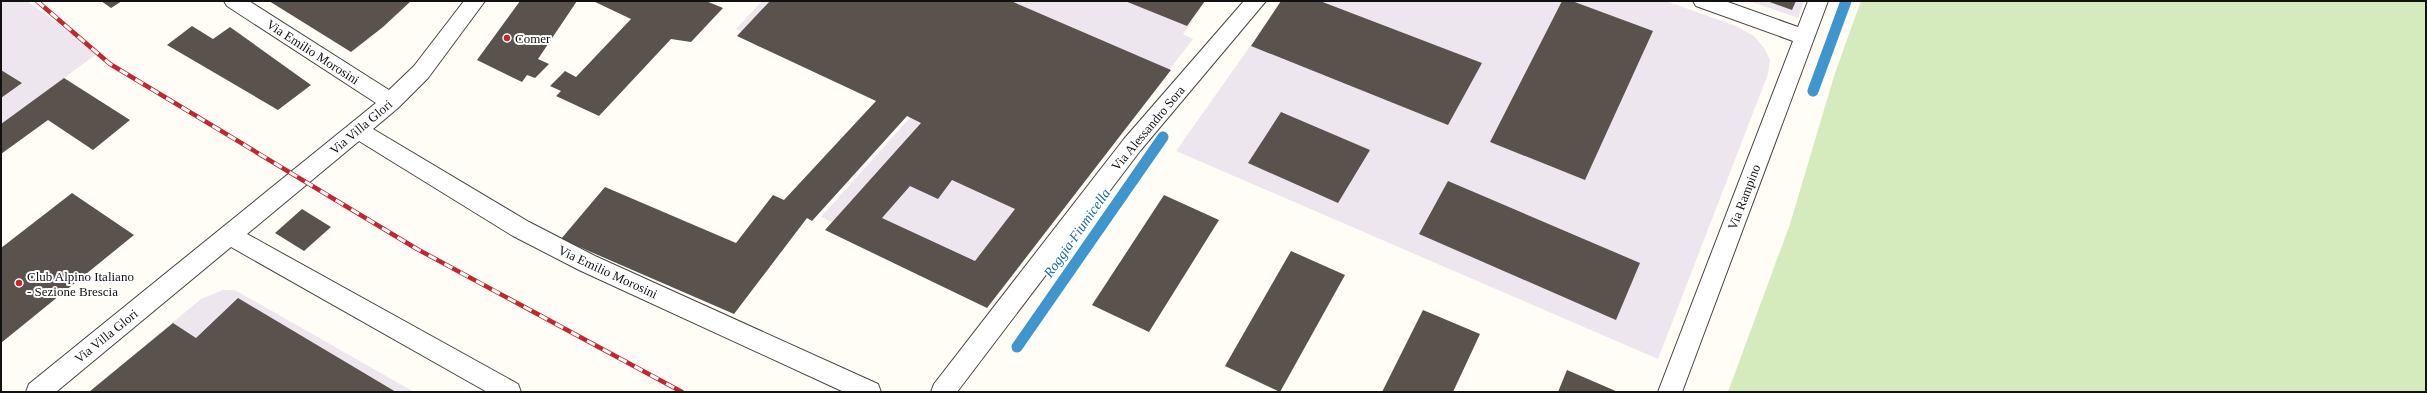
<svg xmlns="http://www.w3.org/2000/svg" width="2427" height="393" font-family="Georgia,serif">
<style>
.industrial{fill:#eee6ef}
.green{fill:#d5ebbd}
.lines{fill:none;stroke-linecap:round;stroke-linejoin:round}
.stream{stroke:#3f96cf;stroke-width:11}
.building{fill:#5a524d;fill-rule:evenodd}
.minor-casing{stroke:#444;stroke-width:2}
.minor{fill:#fff;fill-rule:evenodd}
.rail-casing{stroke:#c4262e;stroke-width:4.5}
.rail{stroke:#fff;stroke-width:3;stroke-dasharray:9;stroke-linecap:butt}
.poi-dot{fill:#c4262e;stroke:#fff;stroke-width:1.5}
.labels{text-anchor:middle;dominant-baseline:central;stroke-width:4;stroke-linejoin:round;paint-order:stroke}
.poi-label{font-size:13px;fill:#111;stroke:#fff;text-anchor:start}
.street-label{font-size:13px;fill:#111;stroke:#fff}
.water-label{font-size:14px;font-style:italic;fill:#1768a6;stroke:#fff}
</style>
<rect width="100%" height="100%" fill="#fffdf5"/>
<path class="industrial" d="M1 1H27L98 53 1 124Z
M762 1H1142L1193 21 1183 34 1193 39 993 298 821 217 916 111 736 29Z
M1282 1H1666L1736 26 1754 36 1764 48 1770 60 1768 74 1658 359 1176 151Z
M1749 1H1804L1798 18Z
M223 290H234L242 294 414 392H89L201 299Z"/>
<path class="green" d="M1861 1H2426V392H1728L1790 224 1835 73Z"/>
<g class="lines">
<path class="stream" d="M1813 91 1846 1
M1017 347 1163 137"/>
</g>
<path class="building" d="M101 1H122L111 8Z
M269 1H411L383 27 351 52Z
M520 1H577L538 59 549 64 535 78 527 75 522 82 477 60Z
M593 1H706L723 8 691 42 671 39 599 116 556 96 561 91 550 86 565 71 576 77 631 19Z
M770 1H1011L1171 70 987 308 825 230 921 123 907 116 812 221 807 218 734 314 561 239 605 187 736 243 773 195 784 200 876 101 737 36ZM952 180 1015 209 975 261 882 218 910 186 938 199Z
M1125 1H1205L1187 26Z
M1281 1H1320L1482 63 1448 125 1251 46Z
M1562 1H1572L1653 31 1585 180 1490 142Z
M1767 1H1796L1792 10Z
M192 26 213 39 230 27 311 85 278 110 167 45Z
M1 70 22 83 1 98Z
M64 78 130 120 93 150 48 120 1 154V124Z
M1281 112 1370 150 1338 203 1248 163Z
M1448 181 1640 263 1616 320 1419 234Z
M72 193 134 235 1 343V248Z
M1164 195 1219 220 1149 332 1092 305Z
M302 209 331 227 304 251 275 233Z
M1291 251 1345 275 1280 392 1225 366Z
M238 298 396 392H89L173 323 196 338Z
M1423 310 1480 334 1453 392H1382Z
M1567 370 1618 392H1558Z"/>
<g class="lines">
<g class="minor-casing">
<path id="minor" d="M224 1H249L389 90 414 66 464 1H485L428 78 398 108 373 129 529 222 595 256 878 384 881 392H844L579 270 513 236 359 141 247 234 518 384 521 392H487L231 247 56 392H26L29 384 376 103 227 6Z
M1244 1H1266L1140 151 957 392H931L934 384 1124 139Z
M1693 1H1725L1798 27 1808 1H1828L1682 392H1658L1793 41 1696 6Z"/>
</g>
<use href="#minor" class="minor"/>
<g class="rail-casing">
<path id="rail" d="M37 1 110 64 417 249 682 392"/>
</g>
<use href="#rail" class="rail"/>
</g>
<g class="poi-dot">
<circle cx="507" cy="38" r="4"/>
<circle cx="19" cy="283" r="4"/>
</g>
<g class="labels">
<g class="poi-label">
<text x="515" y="38">Comer</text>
<text x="27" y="276">Club Alpino Italiano<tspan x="27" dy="15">- Sezione Brescia</tspan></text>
</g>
<g class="street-label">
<text transform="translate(313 52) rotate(33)">Via Emilio Morosini</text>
<text transform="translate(361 127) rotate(-40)">Via Villa Glori</text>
<text transform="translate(1148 128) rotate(-50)">Via Alessandro Sora</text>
<text transform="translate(1744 197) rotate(-69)">Via Rampino</text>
<text transform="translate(608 272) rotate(25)">Via Emilio Morosini</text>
<text transform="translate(106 336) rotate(-39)">Via Villa Glori</text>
</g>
<g class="water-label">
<text transform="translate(1077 233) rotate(-55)">Roggia Fiumicella</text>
</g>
</g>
<rect width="2427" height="393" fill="none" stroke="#111111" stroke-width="4"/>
</svg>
